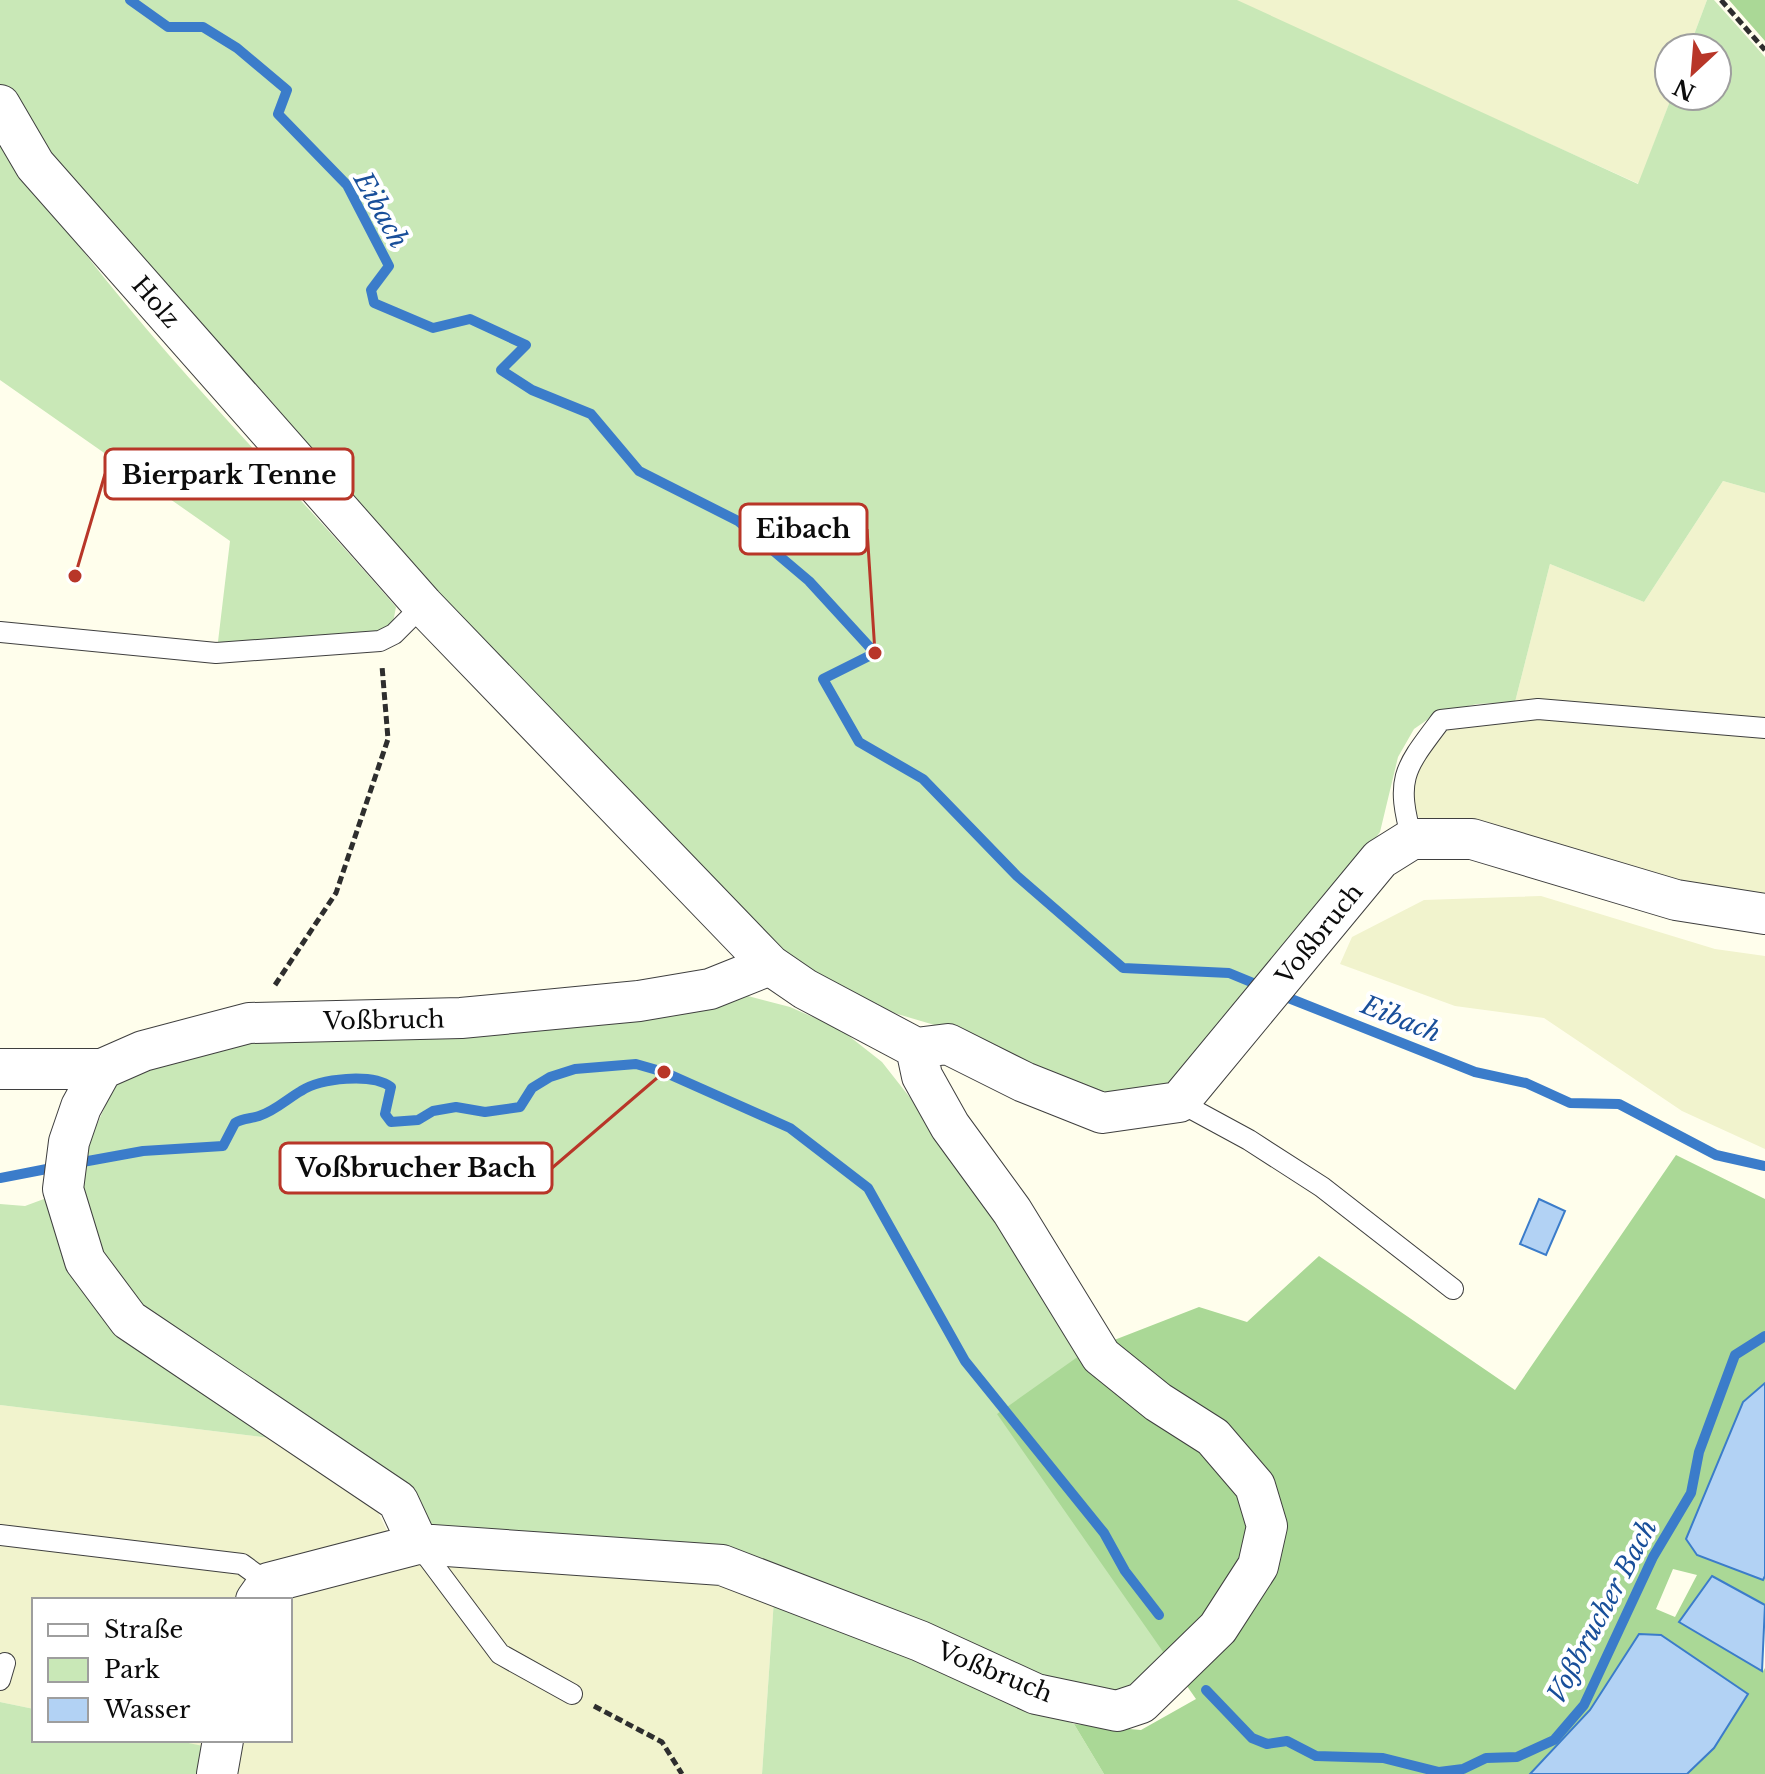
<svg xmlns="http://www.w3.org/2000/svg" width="1765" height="1774" font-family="'Libre Baskerville',serif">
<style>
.farmland{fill:#f1f3cd}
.green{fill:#c9e8b7}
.forest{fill:#aad896;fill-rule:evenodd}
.water{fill:#b2d2f4;stroke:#3b7cca;stroke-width:2}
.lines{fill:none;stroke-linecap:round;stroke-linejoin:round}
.stream{stroke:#3b7cca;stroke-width:10}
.service-casing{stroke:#3f3f3f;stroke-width:22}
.minor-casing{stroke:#3f3f3f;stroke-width:42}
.path{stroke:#2e2e2e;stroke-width:5;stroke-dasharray:8 4;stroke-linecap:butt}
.service{stroke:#fff;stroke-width:20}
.minor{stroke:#fff;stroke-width:40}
.labels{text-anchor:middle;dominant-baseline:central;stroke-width:8;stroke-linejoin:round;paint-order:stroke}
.street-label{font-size:24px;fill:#0c0c0c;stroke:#fff}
.water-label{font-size:26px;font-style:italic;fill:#194f9a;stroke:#fff}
.leader{fill:none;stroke:#b83628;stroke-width:3}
.callout-dot{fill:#b83628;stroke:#fff;stroke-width:3}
.callout{fill:#fff;stroke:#b83628;stroke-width:3}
.callout-label{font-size:26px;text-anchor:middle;font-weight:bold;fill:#0c0c0c}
</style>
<rect width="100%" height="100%" fill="#fffeec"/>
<path class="farmland" d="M1231 0H1707L1689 48H1669L1672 96 1639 184Z
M1723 481 1765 493V902L1425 824 1405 803 1410 766 1451 727 1515 702 1550 564 1644 602Z
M1541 896 1715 949 1765 956V1149L1682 1111 1544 1018 1455 1006 1340 964 1352 937 1424 900Z
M0 1405 278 1439 377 1510 394 1545 662 1572 774 1599 762 1774H228L231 1753 174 1740H290V1600H34V1709L0 1702Z"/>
<path class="green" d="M0 0H1237L1638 184 1672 96H1717V48H1689L1707 0H1714L1765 57V493L1723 481 1644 602 1550 564 1515 702 1477 704 1437 713 1414 729 1398 757 1380 832 1216 1054 1155 1098 1105 1100 948 1029 894 1013 812 980 428 596 0 96Z
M0 131C108 308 262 451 396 607L392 628 380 637 217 650 230 541 0 380Z
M744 995 790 1007 840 1029 882 1062 948 1146 1086 1351 1170 1661 1123 1699 1084 1704 778 1579 427 1526 135 1317 92 1261 76 1170 114 1087 145 1062 251 1039Z
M52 1196 63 1244 278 1439 0 1405V1204L25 1206Z
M774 1599 1074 1724 1104 1774H762Z
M0 1702 34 1709V1740H174L208 1747 203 1774H0Z"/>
<path class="forest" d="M1729 0H1765V41Z
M1676 1155 1765 1199V1383L1743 1402 1697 1555 1763 1580 1765 1576V1605L1712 1577 1763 1671 1765 1668V1774H1687L1714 1748 1661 1635 1640 1634 1590 1710 1530 1774H1104L1074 1724 1141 1730 1196 1699 997 1414 1086 1351 1199 1307 1247 1322 1319 1256 1515 1390ZM1673 1569 1697 1575 1675 1617 1656 1609Z"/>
<path class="water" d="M1539 1199 1565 1211 1546 1255 1520 1244Z
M1765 1383V1576L1763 1580 1697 1555 1686 1539 1743 1402Z
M1712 1576 1765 1605 1762 1671 1679 1622Z
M1639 1634 1661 1635 1748 1694 1714 1748 1687 1774H1530L1590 1710Z"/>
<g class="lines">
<path class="stream" d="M130 0 168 27H203L237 48 287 90 278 114 347 185 389 266 371 290 374 303 433 328 470 319 526 345 501 370 532 390 591 414 639 471 738 521 809 581 875 653 823 679 859 742 923 779 1017 876 1123 968 1229 973 1263 987
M1281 995 1475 1072 1526 1083 1570 1103 1619 1104 1716 1155 1765 1166
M77 1163 143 1151 223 1146 235 1123C243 1118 250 1119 259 1116 275 1111 287 1099 301 1091 321 1078 372 1073 391 1087L385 1114 391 1122 418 1120 433 1111 456 1107 485 1112 520 1107 532 1088 550 1077 575 1069 636 1064 664 1072 790 1128 868 1188 965 1361 1104 1533 1125 1571 1159 1615
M0 1178 57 1167
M1206 1690 1252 1738 1267 1744 1287 1741 1316 1756 1383 1758 1439 1772 1463 1769 1486 1758 1517 1757 1554 1740 1584 1705 1653 1557 1691 1493 1699 1452 1735 1355 1765 1336"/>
<g class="service-casing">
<path id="service" d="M0 632 216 653 380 641 394 634 423 605
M1412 839C1395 778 1404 769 1441 720L1538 709 1765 728
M1179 1102 1249 1140 1322 1187 1453 1289
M0 1535 242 1564 268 1583
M420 1547 500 1654 572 1694
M0 1680 5 1663"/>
</g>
<g class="minor-casing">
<path id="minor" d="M0 105 35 165 423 605 770 965 805 989 916 1048 948 1044 1024 1082 1102 1113 1179 1102 1380 859 1412 839H1472L1676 900 1765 914
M0 1069H102L143 1051 249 1023 461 1018 639 1001 710 989 770 965
M102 1069 81 1107 69 1142 63 1189 85 1261 129 1320 398 1501 418 1544
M256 1600 268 1583 418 1544 722 1565 920 1641 1036 1694 1117 1711 1141 1703 1218 1628 1258 1566 1267 1526 1255 1486 1213 1437 1158 1402 1101 1356 1012 1211 950 1126 922 1076 916 1048
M217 1774 223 1740"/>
</g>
<path class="path" d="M1721 0 1765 50
M275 985 336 893 388 739 382 666
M594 1706 662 1742 682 1774"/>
<use href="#service" class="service"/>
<use href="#minor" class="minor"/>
</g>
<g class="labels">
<g class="street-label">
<text transform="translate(156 302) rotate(49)">Holz</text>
<text transform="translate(1319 934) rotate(-51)">Voßbruch</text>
<text transform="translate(384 1020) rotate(-1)">Voßbruch</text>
<text transform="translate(995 1672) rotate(22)">Voßbruch</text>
</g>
<g class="water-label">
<text transform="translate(381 210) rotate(61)">Eibach</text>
<text transform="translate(1401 1019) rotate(22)">Eibach</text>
<text transform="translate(1602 1611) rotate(-62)">Voßbrucher Bach</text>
</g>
</g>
<path class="leader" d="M75 576L105 474M875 653L867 529M664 1072L552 1168"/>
<g class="callout-dot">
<circle cx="75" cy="576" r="8"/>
<circle cx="875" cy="653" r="8"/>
<circle cx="664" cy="1072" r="8"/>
</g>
<g class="callout">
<rect x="105" y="449" width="248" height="50" rx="8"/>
<rect x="740" y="504" width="127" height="50" rx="8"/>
<rect x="280" y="1143" width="272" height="50" rx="8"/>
</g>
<g class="callout-label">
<text x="229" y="484">Bierpark Tenne</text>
<text x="803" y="538">Eibach</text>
<text x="416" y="1177">Voßbrucher Bach</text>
</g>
<rect x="32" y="1598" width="260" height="144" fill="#ffffff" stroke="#9e9e9e" stroke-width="2"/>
<rect x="48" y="1624" width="40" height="12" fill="#ffffff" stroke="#9e9e9e" stroke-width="2"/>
<text x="104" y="1638" font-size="24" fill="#0c0c0c">Straße</text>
<rect x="48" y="1658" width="40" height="24" fill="#c9e8b7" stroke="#9e9e9e" stroke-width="2"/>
<text x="104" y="1678" font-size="24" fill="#0c0c0c">Park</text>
<rect x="48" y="1698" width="40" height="24" fill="#b2d2f4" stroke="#9e9e9e" stroke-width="2"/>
<text x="104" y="1718" font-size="24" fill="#0c0c0c">Wasser</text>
<g transform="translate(1693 72) rotate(206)"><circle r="38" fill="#ffffff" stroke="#9e9e9e" stroke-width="2"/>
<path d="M0-6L14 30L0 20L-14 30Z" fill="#b83628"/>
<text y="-12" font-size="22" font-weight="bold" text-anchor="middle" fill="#0c0c0c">N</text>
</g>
</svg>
